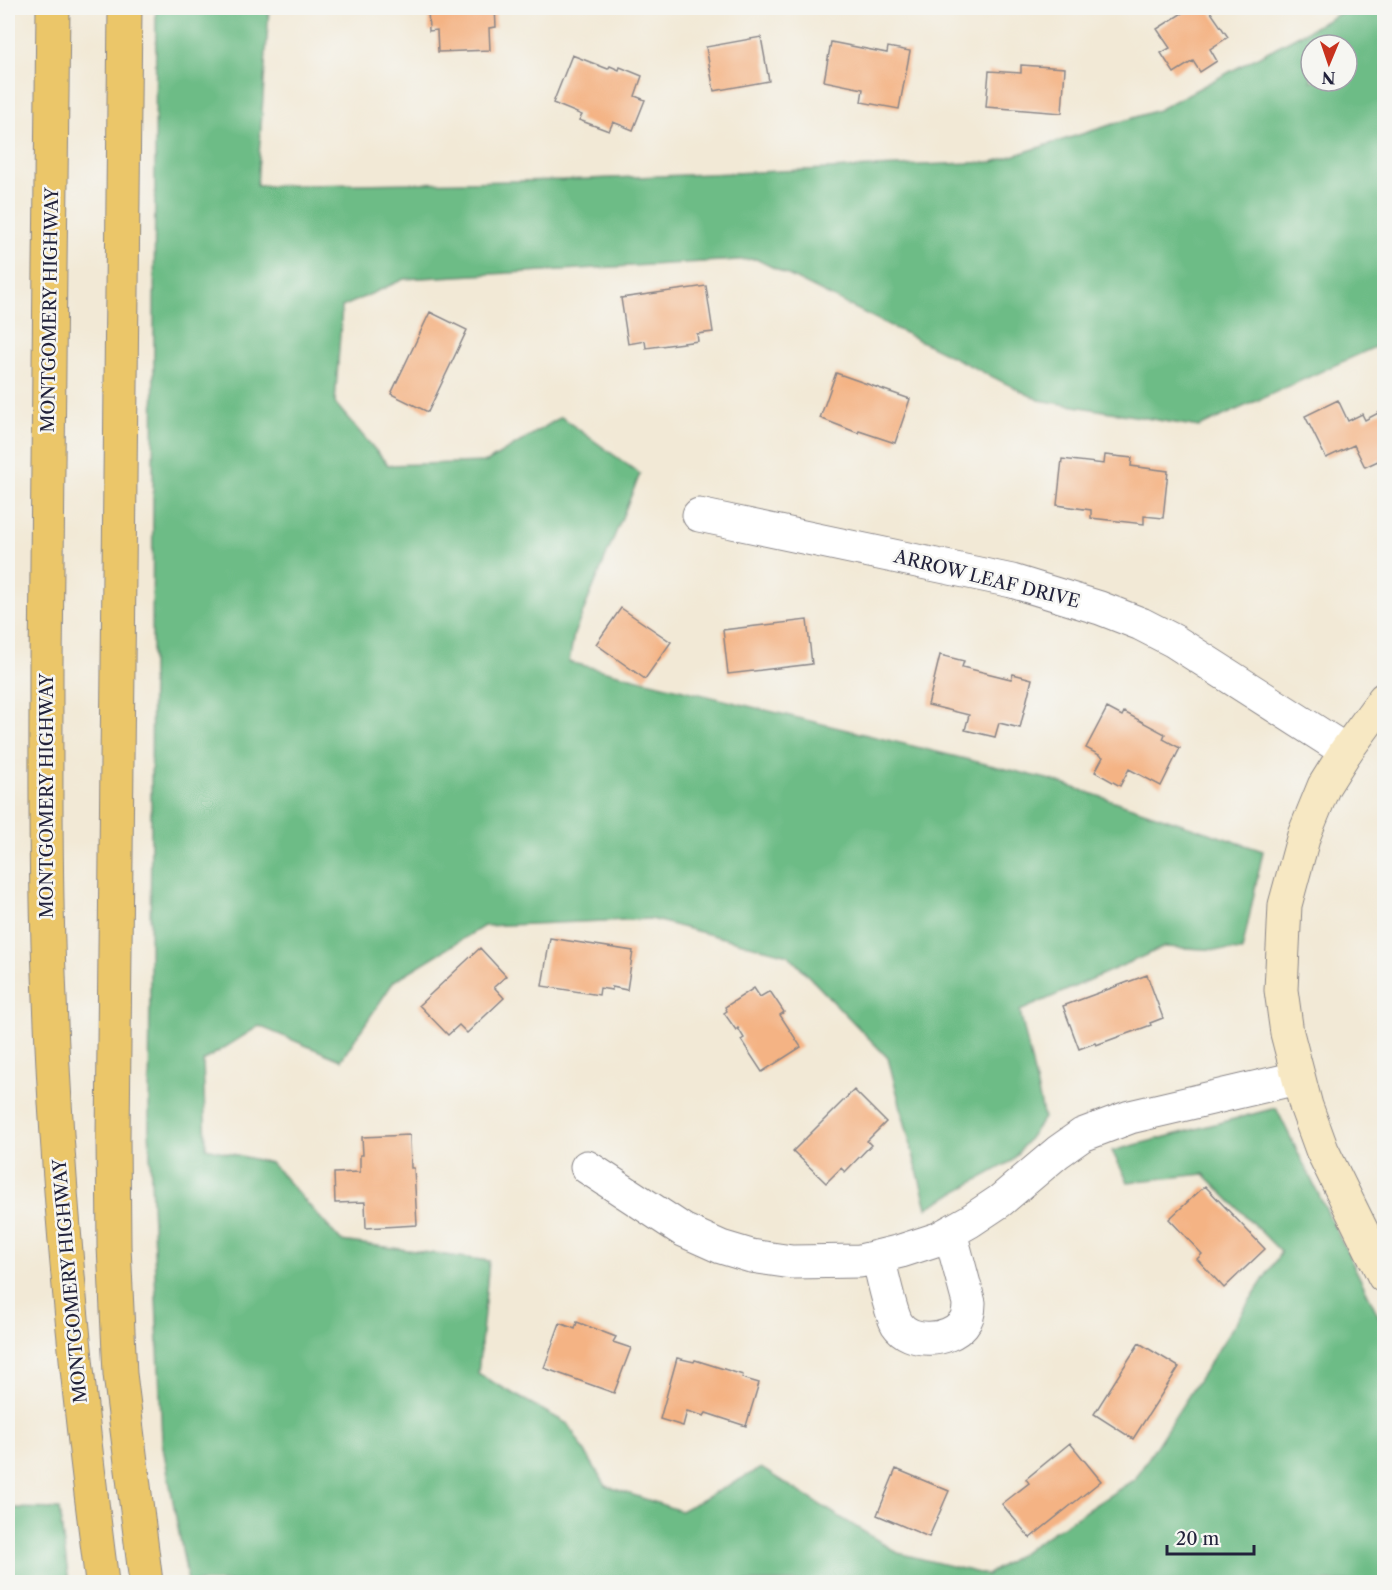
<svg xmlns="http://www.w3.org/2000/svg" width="1392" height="1590" font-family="'Libre Caslon Text',serif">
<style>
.forest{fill:#6dbc86;stroke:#486f60;stroke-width:1.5;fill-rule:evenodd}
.building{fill:#f4b384}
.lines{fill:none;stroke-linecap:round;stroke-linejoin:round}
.street-casing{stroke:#8a8688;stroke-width:35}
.secondary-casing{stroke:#8a8688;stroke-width:35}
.primary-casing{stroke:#8a8688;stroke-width:35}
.street{stroke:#fff;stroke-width:33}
.secondary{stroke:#f7e8c3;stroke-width:33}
.primary{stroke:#ebc669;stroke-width:33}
.labels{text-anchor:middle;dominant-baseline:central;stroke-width:5;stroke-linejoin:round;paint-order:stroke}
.street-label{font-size:18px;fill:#22223b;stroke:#f6f6f2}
</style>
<rect width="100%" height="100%" fill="#f6f6f2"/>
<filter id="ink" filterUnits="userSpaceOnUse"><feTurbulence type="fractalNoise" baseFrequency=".0167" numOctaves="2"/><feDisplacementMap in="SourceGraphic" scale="12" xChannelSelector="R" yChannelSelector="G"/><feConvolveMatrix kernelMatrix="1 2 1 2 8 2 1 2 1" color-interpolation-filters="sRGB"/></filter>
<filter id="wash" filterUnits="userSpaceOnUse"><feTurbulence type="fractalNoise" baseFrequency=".008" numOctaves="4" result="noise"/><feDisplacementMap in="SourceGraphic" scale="24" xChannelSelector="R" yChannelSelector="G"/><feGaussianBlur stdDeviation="1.35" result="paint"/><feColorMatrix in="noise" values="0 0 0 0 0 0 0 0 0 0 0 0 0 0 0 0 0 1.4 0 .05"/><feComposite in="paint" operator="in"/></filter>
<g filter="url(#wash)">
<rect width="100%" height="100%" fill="#f2e9d6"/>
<path class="forest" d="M156 8H269L257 186 564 180 993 162 1158 110 1350 8H1384V333L1375 347 1199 427 1039 400 756 259 404 279 342 307 335 403 388 465 487 462 561 417 640 474 574 634 569 662 1051 780 1263 851 1242 951 1164 947 1020 1011 1044 1118 1012 1161 927 1208 888 1058 788 955 651 919 484 926 394 981 341 1060 259 1026 203 1061 206 1148 271 1163 341 1241 489 1261 478 1374 568 1424 606 1486 681 1511 761 1468 898 1553 987 1575 1135 1479 1281 1252 1204 1174 1128 1182 1112 1151 1276 1108 1384 1327V1582H188L162 1442 149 1130ZM1311 45H1347V81H1311Z
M12 1508 59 1509 69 1582H9Z"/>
<g id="blocks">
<path class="building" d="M428 8H495L496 27 489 28 490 50 438 52 437 30 429 31Z
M1190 8H1208L1228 37 1210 49 1217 61 1200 72 1193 61 1174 73 1161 53 1170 48 1157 29Z
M761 37 769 81 714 91 706 47Z
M831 42 887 53 888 47 910 51 899 109 861 102 863 89 824 81Z
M572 55 608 69 610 66 619 70 620 67 642 76 635 96 645 100 633 130 613 122 609 131 579 120 582 115 553 103Z
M1021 65 1065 68 1062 113 986 107 989 71 1021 73Z
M706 286 713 332 697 334 698 341 646 348 645 341 628 344 621 298Z
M430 312 467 330 428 412 391 394Z
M836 373 910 399 895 443 859 431 858 433 820 418Z
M1338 400 1348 421 1362 414 1365 420 1384 410V469L1380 460 1365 467 1354 445 1326 458 1305 416Z
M1105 455 1132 458 1131 466 1168 471 1163 518 1144 516V524L1091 518V510L1057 505 1062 459 1104 464Z
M621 608 671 642 645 679 596 644Z
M807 620 812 664 728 674 723 630Z
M940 655 964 661 962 667 1011 679 1013 674 1032 679 1020 728 999 723 995 737 965 730 969 715 928 705Z
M1107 708 1122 716 1124 712 1165 734 1163 739 1180 748 1161 786 1129 769 1120 786 1095 772 1103 757 1086 748Z
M550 938 633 951 627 990 612 987V990L600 988 599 995 542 986Z
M480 948 506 976 494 987 504 998 467 1033 459 1025 448 1035 419 1005Z
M1147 975 1163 1018 1150 1023 1151 1025 1096 1045 1095 1043 1079 1049 1063 1006Z
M754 988 760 997 770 991 784 1012 780 1015 801 1047 762 1072 741 1040 744 1038 738 1028 736 1030 724 1013 727 1011 725 1007Z
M854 1090 886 1122 867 1141 871 1145 845 1172 841 1168 826 1183 793 1151Z
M410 1135 411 1168H414L417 1225 366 1228 365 1202 335 1203 334 1173 360 1172V1155H363L362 1137Z
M1205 1186 1265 1249 1224 1288 1197 1259 1202 1254 1169 1219Z
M577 1322 616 1337 613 1342 631 1348 614 1393 544 1368 560 1323 575 1329Z
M1139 1343 1179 1367 1133 1439 1094 1414Z
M677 1358 694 1362 695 1360 743 1375 742 1378 759 1383 746 1426 706 1413 704 1416 687 1411 683 1426 660 1419Z
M1070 1443 1101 1481 1030 1538 1002 1504 1029 1483 1026 1479Z
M896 1469 949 1491 929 1537 877 1515Z"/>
</g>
</g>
<g filter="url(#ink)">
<use href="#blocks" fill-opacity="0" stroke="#8a8688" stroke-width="1.5"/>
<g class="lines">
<g class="street-casing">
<path id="street" d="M699 515 1012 581 1100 608 1141 624 1174 641 1346 751
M587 1167 683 1230 721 1247 751 1256 792 1262 860 1261 901 1251 938 1239 970 1221 1000 1201 1058 1152 1082 1135 1130 1117 1297 1078
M878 1257C882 1272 890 1312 897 1324 910 1344 948 1342 963 1324 968 1318 969 1310 969 1303L950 1232"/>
</g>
<g class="secondary-casing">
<path id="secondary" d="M1384 699 1346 751 1324 786 1304 835 1285 905 1281 990 1287 1033 1306 1106 1322 1150 1384 1276"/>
</g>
<g class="primary-casing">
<path id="primary" d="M53 8C51 227 47 446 46 665 46 776 45 887 50 998 57 1194 77 1389 102 1582
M125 8 113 1138 114 1246 120 1374 146 1582"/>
</g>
<use href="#street" class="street"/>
<use href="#secondary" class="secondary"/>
<use href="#primary" class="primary"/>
</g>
</g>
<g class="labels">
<g class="street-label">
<text transform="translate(50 310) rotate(-89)">MONTGOMERY HIGHWAY</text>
<text transform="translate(987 579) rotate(14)">ARROW LEAF DRIVE</text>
<text transform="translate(47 796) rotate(-90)">MONTGOMERY HIGHWAY</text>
<text transform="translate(70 1281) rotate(-95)">MONTGOMERY HIGHWAY</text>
</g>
</g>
<rect width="1392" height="1590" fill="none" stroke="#f6f6f2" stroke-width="30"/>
<g transform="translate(1329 63) rotate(182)"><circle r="28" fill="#f6f6f2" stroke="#a1a1a9" stroke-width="1.5"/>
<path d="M0-4.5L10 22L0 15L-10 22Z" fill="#c8321e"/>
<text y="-9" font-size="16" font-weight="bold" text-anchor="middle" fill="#22223b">N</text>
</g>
<path d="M1167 1545v9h87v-9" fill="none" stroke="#22223b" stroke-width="3"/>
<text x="1176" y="1545" font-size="18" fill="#22223b" stroke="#f6f6f2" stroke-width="4.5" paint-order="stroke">20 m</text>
</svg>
